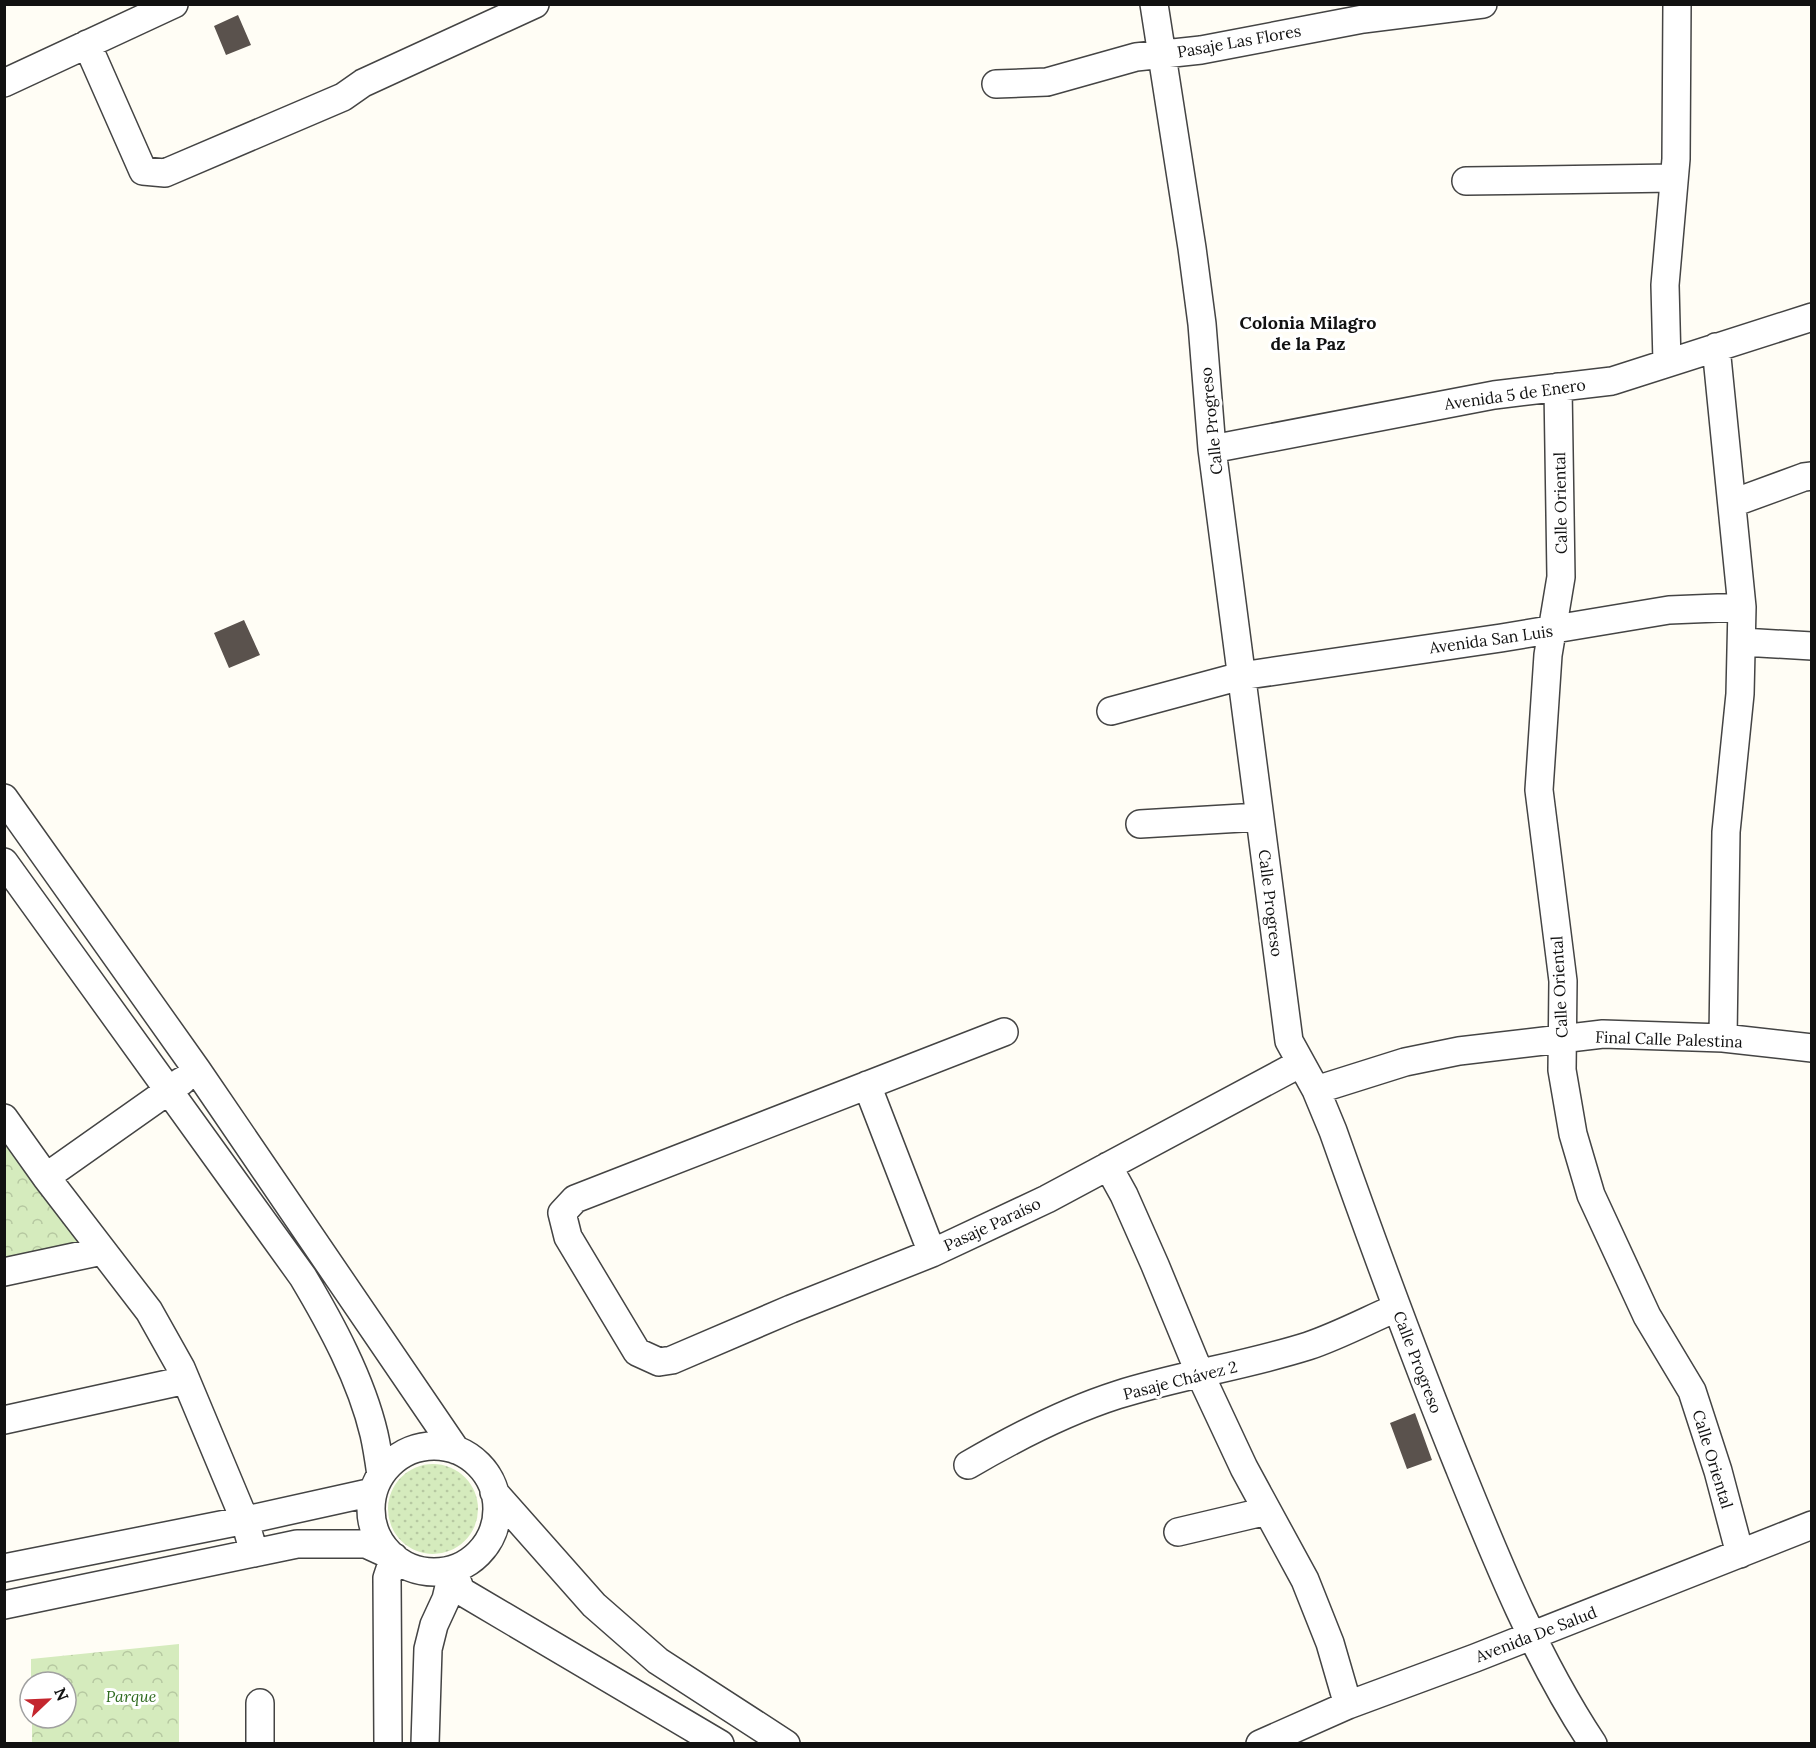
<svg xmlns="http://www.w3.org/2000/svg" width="1816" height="1748" font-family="Lora,serif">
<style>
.park{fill:url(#park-crowns)}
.garden{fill:url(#garden-dots)}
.building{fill:#5a524d}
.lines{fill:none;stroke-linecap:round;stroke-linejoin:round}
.minor-casing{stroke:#444;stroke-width:30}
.minor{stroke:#fff;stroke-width:27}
.labels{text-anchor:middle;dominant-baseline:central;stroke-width:6;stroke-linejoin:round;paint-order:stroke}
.street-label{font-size:16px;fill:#111;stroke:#fff}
.park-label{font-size:16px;font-style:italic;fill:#2f6b1f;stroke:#fff}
.neighbourhood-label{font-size:18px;font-weight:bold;fill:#111;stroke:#fff}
</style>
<defs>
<pattern id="park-crowns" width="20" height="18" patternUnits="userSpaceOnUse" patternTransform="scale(1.5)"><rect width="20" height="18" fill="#d5ebbd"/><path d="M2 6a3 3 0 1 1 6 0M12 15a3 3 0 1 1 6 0" fill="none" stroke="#b6c8a1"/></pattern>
<pattern id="garden-dots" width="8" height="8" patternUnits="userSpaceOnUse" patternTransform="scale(1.5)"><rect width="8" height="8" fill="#d5ebbd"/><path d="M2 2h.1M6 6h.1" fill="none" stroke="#b6c8a1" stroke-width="1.8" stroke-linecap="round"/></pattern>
</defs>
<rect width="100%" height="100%" fill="#fffdf5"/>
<path class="park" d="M5 1115 102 1251 5 1272Z
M179 1644V1743H32V1718H66V1682H31V1659Z"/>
<path class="garden" d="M388 1509a45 45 0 1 1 90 0a45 45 0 1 1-90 0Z"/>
<path class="building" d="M238 15 251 45 226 55 214 26Z
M244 620 260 655 229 668 214 633Z
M1415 1413 1432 1460 1407 1469 1390 1423Z"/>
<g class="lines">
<g class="minor-casing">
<path id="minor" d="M1154 4 1192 248 1202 324 1212 449 1289 1041 1316 1090 1333 1131C1373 1244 1414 1356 1459 1467 1497 1561 1536 1658 1593 1744
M87 44 143 171 165 173 343 97 363 83 535 4
M4 83 174 4
M996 84 1047 82 1136 57 1201 50 1363 19 1483 4
M1466 181 1674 178
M1716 347 1742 607 1740 694 1726 832 1723 1038
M1667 363 1665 285 1676 159 1677 4
M1558 387 1561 577 1548 655 1539 790 1563 981 1562 1070 1573 1134 1591 1195 1647 1316 1692 1391 1718 1471 1740 1554
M1212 449 1494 395 1612 381 1812 317
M1733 503 1804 477 1812 476
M1742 642 1812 646
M1111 711 1241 676 1501 638 1669 610 1742 607
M4 798 197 1070 456 1450
M1140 824 1259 817
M4 862 303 1277C331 1324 361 1379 374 1434 377 1447 379 1461 381 1475
M1004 1032 575 1199 562 1213 568 1237 637 1352 659 1362 672 1360 791 1309 932 1253 1047 1199 1301 1063
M867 1085 932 1253
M1316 1090 1405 1062 1459 1051 1603 1034 1723 1038 1812 1048
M4 1118 46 1177 149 1311 181 1368 245 1521 254 1553
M1108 1166 1124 1195 1155 1265 1200 1374 1244 1468 1305 1580 1330 1643 1348 1705
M46 1177 182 1081
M4 1272 102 1251
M4 1420 186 1380
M371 1509a63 63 0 1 1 126 0a63 63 0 1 1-126 0Z
M968 1465C1016 1437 1064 1412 1117 1395 1180 1375 1245 1366 1308 1346 1338 1336 1368 1320 1396 1308
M494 1492 594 1605 658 1661 786 1744
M1178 1532 1267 1511
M4 1568 251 1519 373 1492
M453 1570 461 1591 720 1744
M4 1605 297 1544H366L390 1555
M260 1703V1744
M388 1744 387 1578 394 1557
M425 1744 428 1649 434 1625 446 1599 453 1570
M1260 1744 1348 1705 1475 1658 1812 1525"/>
</g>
<use href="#minor" class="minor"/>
</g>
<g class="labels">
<g class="street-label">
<text transform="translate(1239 41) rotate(-10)">Pasaje Las Flores</text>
<text transform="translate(1515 394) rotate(-8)">Avenida 5 de Enero</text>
<text transform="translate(1211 421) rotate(-96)">Calle Progreso</text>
<text transform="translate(1560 503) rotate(-91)">Calle Oriental</text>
<text transform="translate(1491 639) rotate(-8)">Avenida San Luis</text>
<text transform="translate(1271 903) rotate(83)">Calle Progreso</text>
<text transform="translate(1559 987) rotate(-93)">Calle Oriental</text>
<text transform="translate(1669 1039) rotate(2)">Final Calle Palestina</text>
<text transform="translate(992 1224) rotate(-25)">Pasaje Paraíso</text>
<text transform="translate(1418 1362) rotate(69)">Calle Progreso</text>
<text transform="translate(1180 1380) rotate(-14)">Pasaje Chávez 2</text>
<text transform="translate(1713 1459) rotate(73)">Calle Oriental</text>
<text transform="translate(1536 1634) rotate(-21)">Avenida De Salud</text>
</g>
<g class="park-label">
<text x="131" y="1696">Parque</text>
</g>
<g class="neighbourhood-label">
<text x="1308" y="322">Colonia Milagro<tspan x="1308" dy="21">de la Paz</tspan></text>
</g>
</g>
<rect width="1816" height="1748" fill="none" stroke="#111111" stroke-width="12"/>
<g transform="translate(48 1700) rotate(67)"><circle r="28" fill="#ffffff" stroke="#a0a0a0" stroke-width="1.5"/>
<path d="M0-4.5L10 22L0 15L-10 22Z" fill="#c4262e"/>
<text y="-9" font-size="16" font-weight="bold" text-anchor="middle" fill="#111111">N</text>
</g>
</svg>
